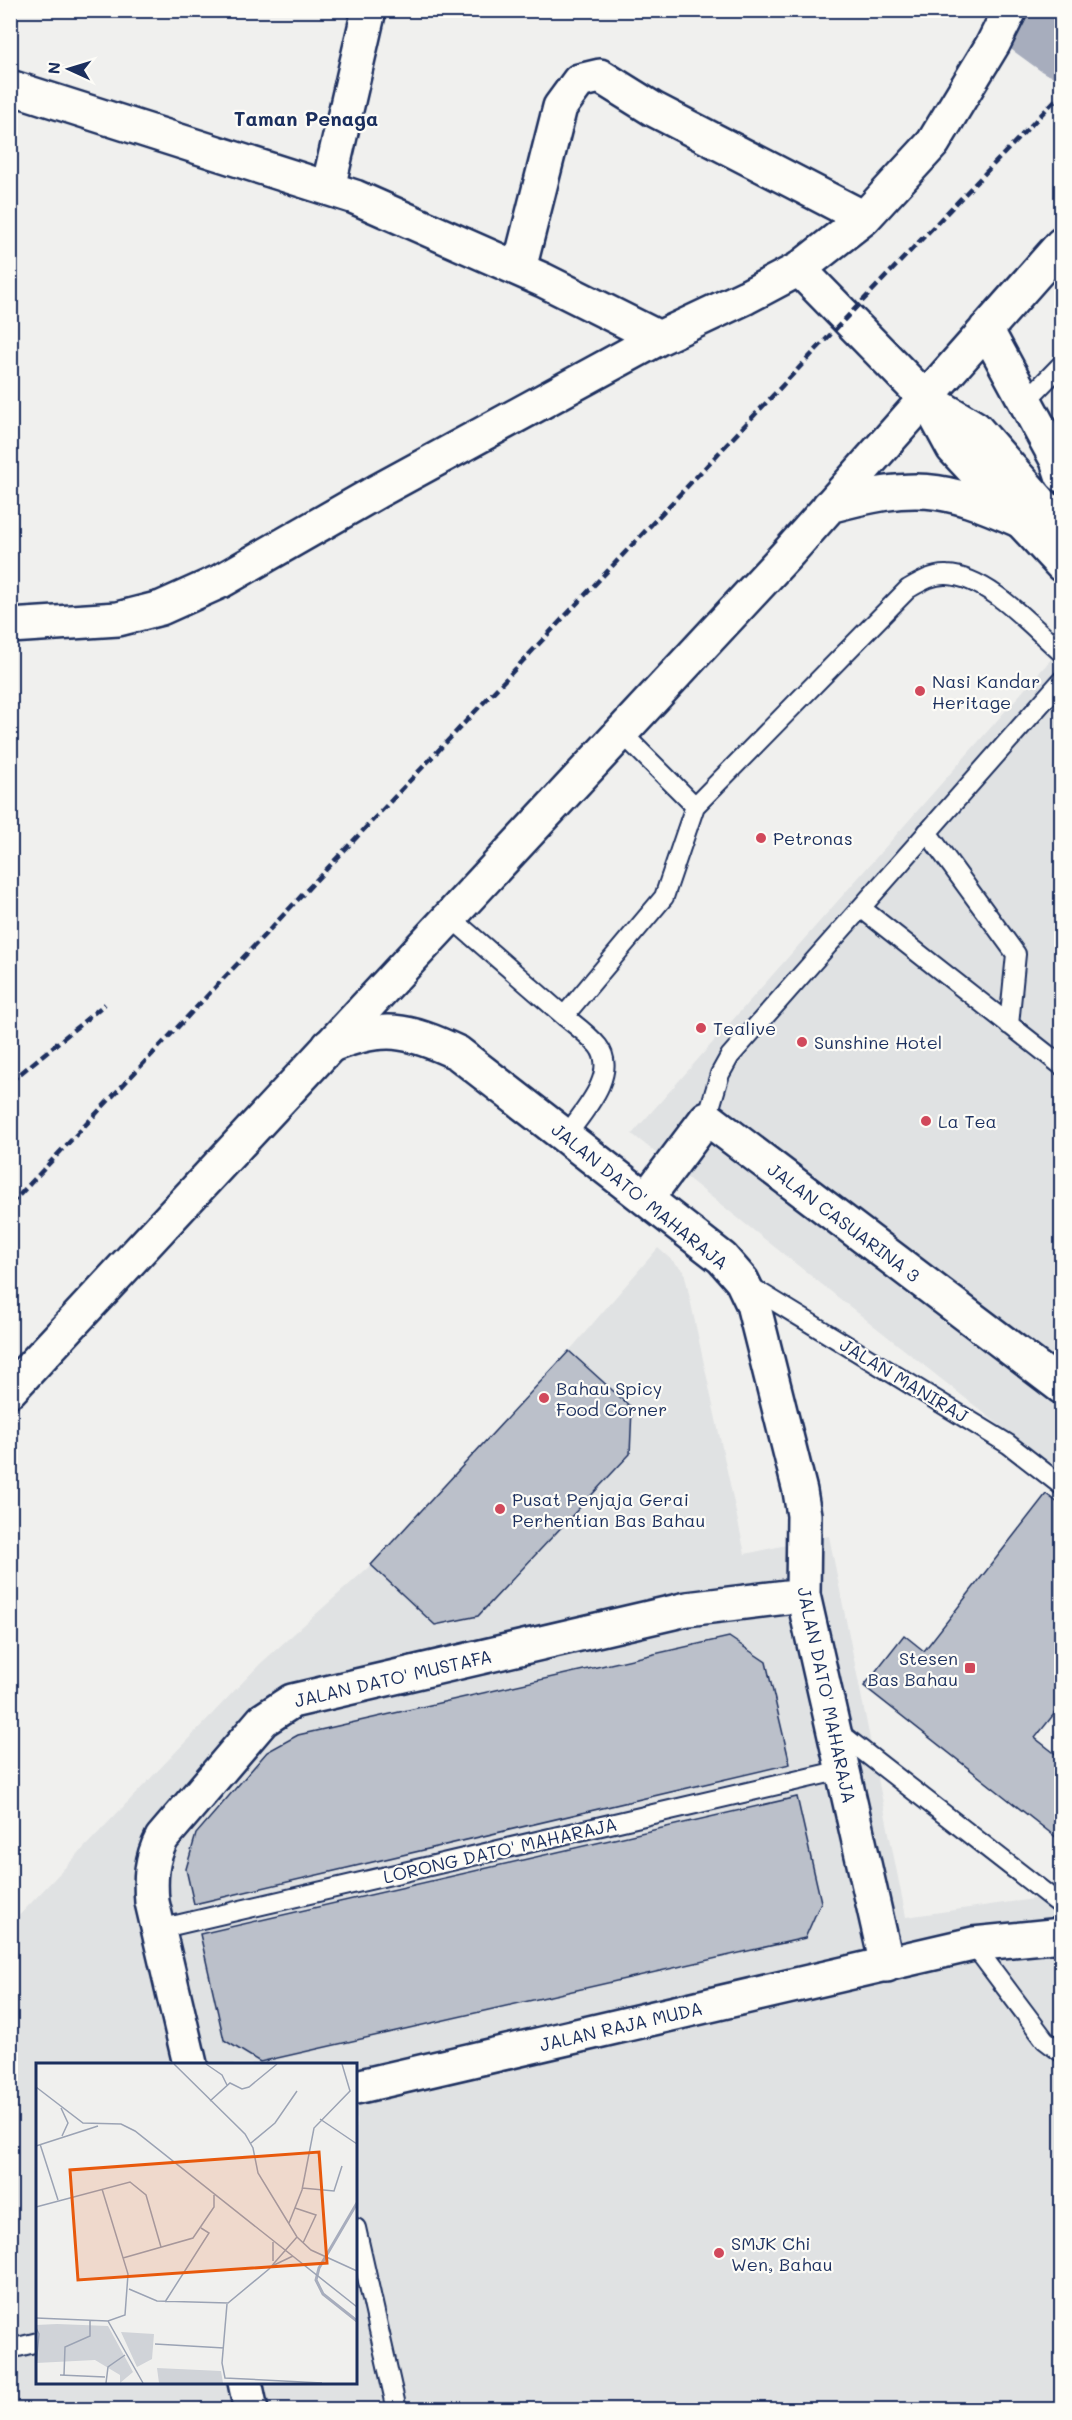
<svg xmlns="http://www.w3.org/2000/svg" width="1072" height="2420" font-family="Mali,sans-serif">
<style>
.built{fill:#e0e2e3;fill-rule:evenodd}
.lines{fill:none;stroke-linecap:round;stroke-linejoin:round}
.river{stroke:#a7adbd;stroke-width:75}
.building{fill:#bbc0ca;stroke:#1b2f5e;stroke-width:1.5}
.lane-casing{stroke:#1b2f5e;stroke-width:22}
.street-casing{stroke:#1b2f5e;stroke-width:38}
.secondary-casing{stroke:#1b2f5e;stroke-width:38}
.lane{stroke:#fdfcf7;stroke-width:18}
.street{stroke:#fdfcf7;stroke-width:33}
.secondary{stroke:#fdfcf7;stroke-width:33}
.rail{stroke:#1b2f5e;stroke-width:4.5;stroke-dasharray:9 4.5;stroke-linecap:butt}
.poi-dot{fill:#d1495b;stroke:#fdfcf7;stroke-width:2}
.labels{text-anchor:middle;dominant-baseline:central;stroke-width:4.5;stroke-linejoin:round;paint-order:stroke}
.poi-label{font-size:18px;fill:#1b2f5e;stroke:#fdfcf7;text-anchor:start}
.street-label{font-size:18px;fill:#1b2f5e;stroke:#fdfcf7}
.neighbourhood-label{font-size:20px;font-weight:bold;fill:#1b2f5e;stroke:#fdfcf7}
.inset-river{fill:none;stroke:#a7adbd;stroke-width:3}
.inset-road{fill:none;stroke:#9ba3b4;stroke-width:1.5}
.view{fill:#e8590c;fill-opacity:0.15;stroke:#e8590c;stroke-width:3}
.inset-edge{fill:none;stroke:#1b2f5e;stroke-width:3}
</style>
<rect width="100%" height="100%" fill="#f0f0ee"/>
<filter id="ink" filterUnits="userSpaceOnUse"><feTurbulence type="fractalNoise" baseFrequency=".0167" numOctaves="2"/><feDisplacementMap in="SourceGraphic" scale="12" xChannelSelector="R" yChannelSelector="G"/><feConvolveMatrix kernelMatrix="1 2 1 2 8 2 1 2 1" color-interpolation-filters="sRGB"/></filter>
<g filter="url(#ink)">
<path class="built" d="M1061 648V1474L632 1134Z
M658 1248 684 1271 745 1554 829 1536 906 1917 1061 1895V2409H11L10 1925 260 1664 371 1565 569 1351ZM38 2064H356V2382H38Z"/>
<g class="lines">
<path class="river" d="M1021 10 1062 40"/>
</g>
<path class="building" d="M569 1351 632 1408 630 1454 478 1616 435 1625 371 1565Z
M1046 1494 1062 1506V1704L1035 1738 1062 1759V1842L864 1686 904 1635 924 1651Z
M729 1637 766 1662 790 1764 194 1904 186 1869 196 1834 267 1752 298 1735Z
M797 1797 821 1902 805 1938 260 2062 224 2040 200 1934Z"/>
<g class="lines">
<g class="lane-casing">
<path id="lane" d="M1025 402 1062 364
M621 732 695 806
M927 832 1016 954 1009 1025
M861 908 1062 1066
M450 917 564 1016
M707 1118 720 1074 730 1056 1062 680
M566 1136C581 1114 620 1074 598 1046 589 1035 575 1025 564 1016L664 897 695 806 908 589C920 582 933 574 947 575 989 577 1031 626 1062 653
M748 1285 1008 1444 1062 1486
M836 1730 1062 1906
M159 1929 842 1770
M973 1944 1045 2040 1062 2053
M356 2228 397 2410
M10 2349 38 2342"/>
</g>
<g class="street-casing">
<path id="street" d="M10 87 355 197 543 280 659 338
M328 188 369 10
M519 269 560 107 579 81 600 76 653 109 864 218
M799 269 925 398 975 428 1062 527
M927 400 953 448 1062 565
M10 626 118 619 161 608 221 581 378 491 659 338 746 297 799 269 864 218 933 143 993 44 1010 10
M329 1046C383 1024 407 1029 458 1053L722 1258 742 1281 753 1304 800 1491 804 1515 803 1595 887 1965
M646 1199 707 1118 1062 1387
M190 2064 152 1902C150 1879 151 1859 162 1838L263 1720 292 1701 687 1609 803 1595
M356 2087 973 1944 1062 1935
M245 2382 251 2410"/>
</g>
<g class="secondary-casing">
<path id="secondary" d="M986 329 1057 460 1062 475
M829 506C914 483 941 485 1021 521
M10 1390 790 551 1062 244"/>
</g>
<use href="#lane" class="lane"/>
<use href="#street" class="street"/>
<use href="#secondary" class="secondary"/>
<path class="rail" d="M10 1082 105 1004
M10 1205 846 318 1062 93"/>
</g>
</g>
<g class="poi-dot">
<circle cx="920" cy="691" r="6"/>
<circle cx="761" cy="838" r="6"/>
<circle cx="701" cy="1028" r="6"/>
<circle cx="802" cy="1042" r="6"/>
<circle cx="926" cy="1121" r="6"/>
<circle cx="544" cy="1398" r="6"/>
<circle cx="500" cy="1509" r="6"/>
<rect x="964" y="1662" width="12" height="12" rx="3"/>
<circle cx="719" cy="2253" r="6"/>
</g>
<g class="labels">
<g class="poi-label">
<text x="932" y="681">Nasi Kandar<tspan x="932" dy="21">Heritage</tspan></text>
<text x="773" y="838">Petronas</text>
<text x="713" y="1028">Tealive</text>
<text x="814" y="1042">Sunshine Hotel</text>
<text x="938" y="1121">La Tea</text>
<text x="556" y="1388">Bahau Spicy<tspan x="556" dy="21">Food Corner</tspan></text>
<text x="512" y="1499">Pusat Penjaja Gerai<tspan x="512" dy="21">Perhentian Bas Bahau</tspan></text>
<text x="958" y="1658" text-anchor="end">Stesen<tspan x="958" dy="21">Bas Bahau</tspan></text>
<text x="731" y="2243">SMJK Chi<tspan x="731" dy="21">Wen, Bahau</tspan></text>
</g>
<g class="street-label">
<text transform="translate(640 1196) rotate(39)">JALAN DATO' MAHARAJA</text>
<text transform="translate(844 1222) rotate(37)">JALAN CASUARINA 3</text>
<text transform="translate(904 1380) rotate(31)">JALAN MANIRAJ</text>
<text transform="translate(393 1678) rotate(-13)">JALAN DATO' MUSTAFA</text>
<text transform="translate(827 1695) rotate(78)">JALAN DATO' MAHARAJA</text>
<text transform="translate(500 1850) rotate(-13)">LORONG DATO' MAHARAJA</text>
<text transform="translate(621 2026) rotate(-13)">JALAN RAJA MUDA</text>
</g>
<g class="neighbourhood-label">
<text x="306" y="118">Taman Penaga</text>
</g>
</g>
<g transform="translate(36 2063)">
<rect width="321" height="321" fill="#f0f0ee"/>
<path d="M21 261 72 263 97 309 84 320V312L59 297 0 300V262ZM85 269 118 271 116 296 101 304ZM121 305 185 308 187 320H123Z" fill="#d0d3d8"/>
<path class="inset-river" d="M321 140 283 205 280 217 287 231 321 258"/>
<path class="inset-road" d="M138 1 209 71 217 85 222 110 261 174 275 187 321 208M170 1 186 12 191 22M0 24 47 60 85 61 99 68 321 244M174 38 194 20 206 26 213 24 241 1M25 45 32 60 26 73M284 56 321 81M215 80 239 60 261 28M4 81 22 137M0 83 62 63M266 125 298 128 306 103M0 144 94 119 110 132 125 184M259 145 280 152 267 180M253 160 266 127 278 65 314 28 306 1M87 195 157 175 178 144V132M237 198V179M236 203 257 193M93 226 121 238 192 240 233 206 261 174M129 239 173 170 165 165M191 241 186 300 189 315 286 320M0 255 72 258 89 252 92 211 66 126M72 258 107 320M0 265 3 271 0 302M119 281 188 285M24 312 69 314M28 312 29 284 54 273V257M70 320 72 304 89 292"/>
<path class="view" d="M283 89 291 200 42 217 34 107Z"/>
<rect width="321" height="321" class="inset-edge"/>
</g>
<rect width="1072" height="2420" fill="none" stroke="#fdfcf7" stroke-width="36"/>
<rect x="18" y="18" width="1036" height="2384" fill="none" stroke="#1b2f5e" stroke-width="2" filter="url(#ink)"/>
<g transform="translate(69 69) rotate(274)" stroke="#fdfcf7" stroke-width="4.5" paint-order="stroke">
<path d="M0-4.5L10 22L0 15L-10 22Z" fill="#1b2f5e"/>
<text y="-9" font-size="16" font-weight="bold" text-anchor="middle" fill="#1b2f5e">N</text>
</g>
</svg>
